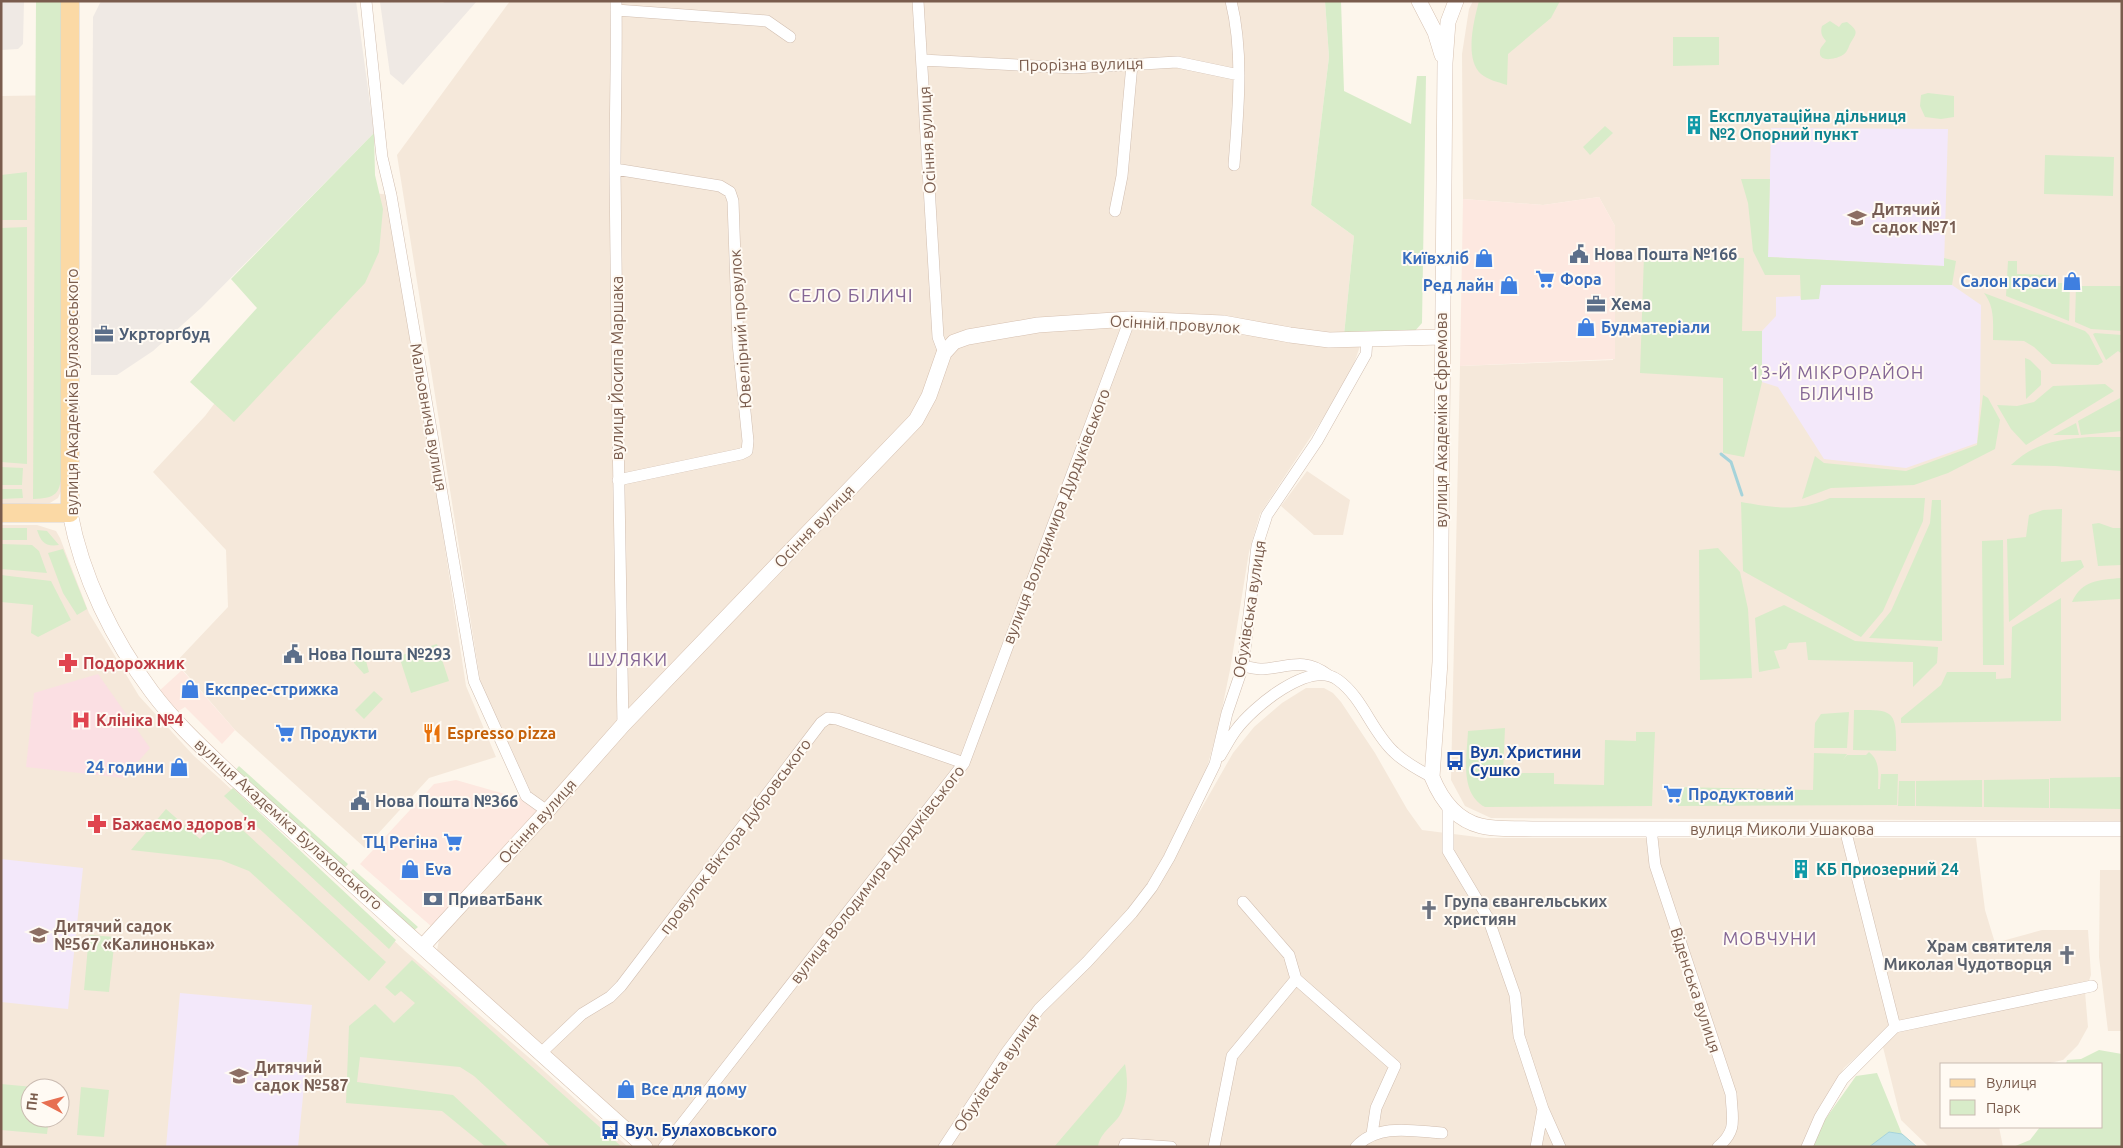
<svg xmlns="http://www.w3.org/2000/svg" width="2123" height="1148" font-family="Ubuntu,sans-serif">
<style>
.residential{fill:#f5e8da;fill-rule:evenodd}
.commercial{fill:#fde8e0}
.industrial{fill:#efe9e4}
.education{fill:#f3e8fa}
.medical{fill:#fbdfe3}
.green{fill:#d8ecc9}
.water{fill:#bfe3e8;stroke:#a5d3da}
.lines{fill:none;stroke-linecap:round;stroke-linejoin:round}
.stream{stroke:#a5d3da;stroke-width:3}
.street-casing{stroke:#d1beb0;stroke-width:12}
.secondary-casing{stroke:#d6c0b0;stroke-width:16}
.primary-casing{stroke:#dad1cd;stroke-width:19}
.street{stroke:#fff;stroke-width:11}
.secondary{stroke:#fff;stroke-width:15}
.primary{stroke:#fbd9a5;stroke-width:18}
.labels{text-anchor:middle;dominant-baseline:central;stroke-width:4;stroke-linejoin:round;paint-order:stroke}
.street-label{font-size:16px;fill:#7a5c4d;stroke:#fffaf3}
.culture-label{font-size:16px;font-weight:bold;fill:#0d838f;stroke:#fffaf3;text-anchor:start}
.education-label{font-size:16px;font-weight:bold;fill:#785e54;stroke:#fffaf3;text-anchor:start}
.service-label{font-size:16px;font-weight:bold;fill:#4e5e75;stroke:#fffaf3;text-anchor:start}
.shop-label{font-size:16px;font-weight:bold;fill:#366cbe;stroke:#fffaf3;text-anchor:start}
.health-label{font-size:16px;font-weight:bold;fill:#be3a42;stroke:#fffaf3;text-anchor:start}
.food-label{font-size:16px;font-weight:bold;fill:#c56008;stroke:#fffaf3;text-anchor:start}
.transit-label{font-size:16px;font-weight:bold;fill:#164399;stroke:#fffaf3;text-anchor:start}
.worship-label{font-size:16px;font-weight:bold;fill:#5b616d;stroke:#fffaf3;text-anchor:start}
.neighbourhood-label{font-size:18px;letter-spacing:1px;fill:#846695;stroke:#fffaf3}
.quarter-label{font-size:19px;letter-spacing:1px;fill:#846695;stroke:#fffaf3}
</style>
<rect width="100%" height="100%" fill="#fdf6ec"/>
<path class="residential" d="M510 1H1325L1329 57 1311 205 1354 236 1344 335 1364 334 1353 367 1335 400 1260 514 1249 552 1230 670 1218 728 1206 771 1178 834 1156 871 1129 911 1086 959 1035 1008 940 1147H654L437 950 439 940 553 814 531 792 481 686 397 155Z
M1473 1H2122V821L1491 818 1465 806 1451 780 1460 366 1613 360 1615 226 1599 197 1543 205 1463 199 1462 54 1469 9Z
M66 95 62 489 58 498 50 503 1 505V96Z
M373 193 391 195 466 686 496 757 429 778 365 848 235 730 176 662 228 607 226 550 153 472 205 416Z
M1307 471 1350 500 1343 535H1314L1281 506Z
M1 525H37L56 531 60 538 89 613 139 696 194 756 219 778 405 951 533 1061 628 1147H1ZM30 1088H60V1118H30Z
M1306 688H1324L1333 693 1341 702 1375 753 1407 809 1422 830 1485 838H1976L1985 910 1995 943 2042 930H2088L2091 975 2085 992 2088 1027 2078 1045 2063 1060 2046 1064H1942V1127H1999L2003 1147H1929L1901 1120 1880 1035 1844 1068 1821 1106 1802 1147H949L1044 1009 1172 860 1233 753 1254 727 1282 703Z
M2100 870H2122V1031H2108L2099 957Z"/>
<path class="commercial" d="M1599 197 1615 226V359L1460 366 1463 199 1543 205Z
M182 670 235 730 222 744 185 707 177 712 158 692Z
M456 780 522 799 538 812 432 927 360 864 434 784Z"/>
<path class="industrial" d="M1 1H24L23 44 18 49 1 50Z
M101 1H356L374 133 201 308 153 351 117 375H91L93 17Z
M446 1H477L403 85 390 74 380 2 443 3Z"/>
<path class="education" d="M1771 128 1948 129 1944 266 1768 257Z
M1821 285H1952L1981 305 1980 401 1977 443 1906 468 1824 459 1778 387 1762 382V331L1776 316V297L1800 296 1801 300Z
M1 859 83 868 68 1009 1 1002Z
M180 993 312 1005 298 1147H166Z"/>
<path class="medical" d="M98 674 150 748 124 778 26 767 34 693Z"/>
<path class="green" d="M36 1H62V470C60 494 57 498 33 499Z
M1325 1H1341L1344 91 1411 124 1417 76H1426L1422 323 1414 332 1344 335 1354 236 1311 205 1329 57Z
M1479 1H1560L1551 18 1508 54 1507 85C1498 82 1488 80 1481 74 1464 59 1474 20 1479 1Z
M1830 21 1839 27 1842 23 1847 22C1860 32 1856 33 1850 44 1848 49 1846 54 1841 56 1835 59 1818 63 1820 51 1820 48 1824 44 1826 41 1822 36 1820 33 1822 26Z
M1673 37H1719V65L1673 66Z
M1928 93 1954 96V117L1941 119 1925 117 1920 106 1921 95Z
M1605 126 1613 133 1590 155 1583 147Z
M374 133 375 175 383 209 379 252 365 283 234 422 190 382 257 308 231 279Z
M2045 155 2114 157 2113 196 2044 194Z
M27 172V220H1V175Z
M1741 179H1770L1768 257 1944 266V258L1956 261 1952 285H1821L1819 299 1801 300 1800 275H1765L1753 251 1748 203Z
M27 227V464L1 462V228Z
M1644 255 1744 258 1742 331H1762V382L1744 457 1723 453V378L1640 373Z
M2008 261H2017V274L2049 275V283H2070L2069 321 2006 296Z
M2076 286H2122V331L2091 329 2075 322Z
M1984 293 2085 331 2089 335 2103 362 2098 365 2052 364 2034 347 2024 341 1993 340C1993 323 1995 307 1984 293Z
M2095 333 2122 335V354L2118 351 2106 360 2093 334Z
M2025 358 2030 360 2041 371V385L2026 399Z
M2105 384 2114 391 2026 445 2011 429 1997 405 2017 406 2034 402 2053 386Z
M1983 395 1988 398 2000 420 1995 449 1948 473 1914 485 1831 488 1802 499 1815 456 1824 463 1906 471 1977 445Z
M2120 398 2122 431 2081 435 2078 421Z
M2076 423 2079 435H2053Z
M2089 437H2122V471L2055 466 2011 465C2035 442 2058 440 2089 437Z
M1 467 23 468 22 485H1Z
M1 489H22L23 498 1 499Z
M1830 498H1925L1923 521 1883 611 1861 637 1743 571 1741 502C1777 508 1795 512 1830 498Z
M1932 500H1941L1942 641 1869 638 1891 611 1930 523Z
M2062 509 2061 562 2081 560 2084 567 2009 622 2007 539 2026 537 2029 515 2043 510Z
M2099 523 2113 528H2122V565L2098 566 2092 524Z
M1 528H27V540H1Z
M37 530 47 531 59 545C45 547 41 542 37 530Z
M2003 540 2004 665H1983L1982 541Z
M1 544 32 545 39 551 47 573 1 569Z
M1718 548 1740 572 1748 609 1752 678 1700 680 1699 550Z
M63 549 87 609 77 615 63 593 48 553Z
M1 575 51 581 71 620 38 637 31 633 33 605 1 602Z
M2121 578 2120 599 2072 602C2082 580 2099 580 2121 578Z
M2061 598V721L1901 723V718L1941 685 1947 672H1996V679L2011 678 2012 627Z
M1784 605 1855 641 1938 647 1937 663 1913 687V662L1808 660 1806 642 1789 643 1786 649 1774 651 1780 668 1759 672 1755 618Z
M437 644 449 681 411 693 399 656Z
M362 646 369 672 364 674 354 663 355 650Z
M374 691 383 699 364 719 355 710Z
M1854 710C1893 710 1897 709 1896 751L1853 750Z
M1849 712 1847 748H1814L1815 723 1821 714Z
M1505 728 1503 773H1554V784L1604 785 1605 740 1636 741V732H1655L1652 806 1485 807C1459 793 1467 756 1468 731Z
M1869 752C1881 761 1878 776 1878 789H1880L1881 774H1898L1897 805 1678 806V787L1813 790 1814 753 1847 754 1843 760 1847 755H1866Z
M239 766 348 864 342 871 234 772Z
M2122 777V809L2050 808V778Z
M2049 779V808L1984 807V780Z
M1982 780V807L1916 806V781Z
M1899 781H1915V806H1898Z
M233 788 396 940 389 949 224 796Z
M166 809 200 839 219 820 234 822 386 962 369 981 249 871 221 860 131 850Z
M353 869 418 927 411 933 347 876Z
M89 935 115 937 109 992 84 990Z
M412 960 622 1147H551L474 1076 460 1067 360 1057 357 1082 453 1095 509 1147H486L442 1111 346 1103 349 1026 375 1004 394 1023 415 1003 401 991 395 996 385 987Z
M2099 1050 2122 1054V1147H2013L2030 1140 2040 1127H2102V1064H2066L2067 1060 2081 1059Z
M1125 1064C1128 1079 1128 1097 1122 1111 1116 1125 1100 1131 1098 1147H1054Z
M1877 1073 1902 1134 1889 1132 1869 1147H1813L1824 1121 1856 1076Z
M1 1084 44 1088H30V1118H49L47 1134 1 1130Z
M81 1087 109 1090 104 1137 77 1135Z"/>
<path class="water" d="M1889 1132 1902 1134 1917 1147H1869Z"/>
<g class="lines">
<path class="stream" d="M1721 454 1731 462 1742 495"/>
<g class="street-casing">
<path id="street" d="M366 1 382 157 391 195 474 681 526 796 547 811
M616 1C617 58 615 114 615 171 617 356 619 540 623 725
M918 1 938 337 944 353
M1231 1C1244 53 1238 112 1234 165
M616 10 767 21 790 37
M922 60 1073 68 1177 62 1239 75
M615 169 720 186 730 192 733 201 738 343 748 441 747 451 741 454 618 480
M1115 211 1122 176 1132 64
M1243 666C1249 667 1256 669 1263 669 1289 667 1304 657 1328 675
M1220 756C1225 748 1230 738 1236 730 1252 708 1310 659 1338 680 1363 698 1372 732 1394 752 1405 763 1419 770 1432 777
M1448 806V851L1488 918 1515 995 1519 1036 1543 1109 1536 1147
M1651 828 1655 865 1731 1094C1732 1119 1738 1130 1718 1147
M1845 829 1895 1027
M1243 902 1289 955 1296 979 1395 1066 1376 1108 1372 1134
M541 1053 582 1014 610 997 621 986 821 723 828 718 837 719 964 763
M1543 1109 1560 1147
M664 1147 964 763 1130 319
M944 1147 1006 1053 1039 1009 1087 962 1132 913 1152 887 1169 858 1215 764 1227 713 1243 666 1257 546 1267 515 1317 441 1366 354 1367 339
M1124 1147 1125 1144 1171 1147
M1214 1147 1232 1056 1296 979
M1356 1147C1378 1123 1413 1131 1442 1133
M1807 1147 1820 1117 1843 1079 1895 1027 2092 986"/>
</g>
<g class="secondary-casing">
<path id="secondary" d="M1419 1 1435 32 1442 55
M1456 1 1448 22 1445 63 1440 662 1432 777C1441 799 1456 820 1481 826 1496 830 1516 828 1532 829H2122
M70 513C82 577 113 640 152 692 175 723 205 750 233 777L645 1147
M423 946 547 811 623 725 916 420 929 396 944 353 954 342 968 337 1038 325 1130 319 1223 323 1290 335 1329 340 1442 337"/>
</g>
<g class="primary-casing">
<path id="primary" d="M1 513H70V1"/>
</g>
<use href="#street" class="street"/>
<use href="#secondary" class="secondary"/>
<use href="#primary" class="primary"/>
</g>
<defs>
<g id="building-bare" transform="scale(1.5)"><path d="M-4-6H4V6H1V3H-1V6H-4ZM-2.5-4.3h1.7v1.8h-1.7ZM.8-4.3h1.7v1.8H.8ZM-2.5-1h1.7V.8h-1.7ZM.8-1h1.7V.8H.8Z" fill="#0f9aa8" stroke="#fffaf3" stroke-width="2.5" paint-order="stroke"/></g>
<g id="school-bare" transform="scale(1.5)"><path d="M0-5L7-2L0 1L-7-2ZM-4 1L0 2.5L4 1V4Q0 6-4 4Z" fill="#8d6e63" stroke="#fffaf3" stroke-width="2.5" paint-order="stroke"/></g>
<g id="civic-bare" transform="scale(1.5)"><path d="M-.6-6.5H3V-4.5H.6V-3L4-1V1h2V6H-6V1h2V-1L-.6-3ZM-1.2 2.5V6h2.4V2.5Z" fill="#5c6f8a" stroke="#fffaf3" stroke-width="2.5" paint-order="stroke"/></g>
<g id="shop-bare" transform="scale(1.5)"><path d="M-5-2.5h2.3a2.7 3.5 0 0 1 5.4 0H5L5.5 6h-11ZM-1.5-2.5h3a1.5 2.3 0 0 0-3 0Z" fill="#3f7fe0" stroke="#fffaf3" stroke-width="2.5" paint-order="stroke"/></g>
<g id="supermarket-bare" transform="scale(1.5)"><path d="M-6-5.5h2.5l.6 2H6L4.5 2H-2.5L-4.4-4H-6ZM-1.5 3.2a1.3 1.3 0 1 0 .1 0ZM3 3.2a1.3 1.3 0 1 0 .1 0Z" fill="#3f7fe0" stroke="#fffaf3" stroke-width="2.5" paint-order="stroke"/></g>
<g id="office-bare" transform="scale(1.5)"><path d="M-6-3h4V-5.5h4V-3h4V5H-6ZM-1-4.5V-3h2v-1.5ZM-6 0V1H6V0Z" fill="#5c6f8a" stroke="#fffaf3" stroke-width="2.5" paint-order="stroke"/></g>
<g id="pharmacy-bare" transform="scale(1.5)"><path d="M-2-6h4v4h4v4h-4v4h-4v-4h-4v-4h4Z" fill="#e0444e" stroke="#fffaf3" stroke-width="2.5" paint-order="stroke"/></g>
<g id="hospital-bare" transform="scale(1.5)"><path d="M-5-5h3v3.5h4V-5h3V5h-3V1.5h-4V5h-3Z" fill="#e0444e" stroke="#fffaf3" stroke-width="2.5" paint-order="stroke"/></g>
<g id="restaurant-bare" transform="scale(1.5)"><path d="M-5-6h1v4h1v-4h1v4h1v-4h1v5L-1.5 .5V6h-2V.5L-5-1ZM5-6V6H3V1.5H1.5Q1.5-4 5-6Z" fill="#e8710a" stroke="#fffaf3" stroke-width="2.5" paint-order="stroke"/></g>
<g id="bus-bare" transform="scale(1.5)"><path d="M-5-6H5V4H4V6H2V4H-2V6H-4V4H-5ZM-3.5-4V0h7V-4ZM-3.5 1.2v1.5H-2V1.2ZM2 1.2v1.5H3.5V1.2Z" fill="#1a4fb4" stroke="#fffaf3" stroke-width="2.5" paint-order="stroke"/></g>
<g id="bank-bare" transform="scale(1.5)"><path d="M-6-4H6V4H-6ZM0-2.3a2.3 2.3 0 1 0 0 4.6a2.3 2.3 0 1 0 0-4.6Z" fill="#5c6f8a" stroke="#fffaf3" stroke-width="2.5" paint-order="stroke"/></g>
<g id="church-bare" transform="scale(1.5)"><path d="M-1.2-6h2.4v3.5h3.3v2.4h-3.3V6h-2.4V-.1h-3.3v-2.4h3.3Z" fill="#6b7280" stroke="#fffaf3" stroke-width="2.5" paint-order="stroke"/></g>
</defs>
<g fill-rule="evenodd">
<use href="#building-bare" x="1694" y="125"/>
<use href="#school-bare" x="1857" y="218"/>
<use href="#civic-bare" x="1579" y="254"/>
<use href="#shop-bare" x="1484" y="258"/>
<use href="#supermarket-bare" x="1545" y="279"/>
<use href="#shop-bare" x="2072" y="281"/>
<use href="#shop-bare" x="1509" y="285"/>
<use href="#office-bare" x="1596" y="304"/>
<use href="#shop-bare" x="1586" y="327"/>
<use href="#office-bare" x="104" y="334"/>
<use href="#civic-bare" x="293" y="654"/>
<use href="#pharmacy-bare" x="68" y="663"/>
<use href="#shop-bare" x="190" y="689"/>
<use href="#hospital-bare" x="81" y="720"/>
<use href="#supermarket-bare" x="285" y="733"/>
<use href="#restaurant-bare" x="432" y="733"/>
<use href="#bus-bare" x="1455" y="761"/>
<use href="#shop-bare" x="179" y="767"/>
<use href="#supermarket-bare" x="1673" y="794"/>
<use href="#civic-bare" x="360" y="801"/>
<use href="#pharmacy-bare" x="97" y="824"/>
<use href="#supermarket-bare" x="453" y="842"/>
<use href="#shop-bare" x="410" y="869"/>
<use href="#building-bare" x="1801" y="869"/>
<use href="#bank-bare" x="433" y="899"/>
<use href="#church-bare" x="1429" y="910"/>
<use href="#school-bare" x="39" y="935"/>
<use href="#church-bare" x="2067" y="955"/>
<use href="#school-bare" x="239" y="1076"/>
<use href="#shop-bare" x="626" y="1089"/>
<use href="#bus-bare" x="610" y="1130"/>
</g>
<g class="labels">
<g class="street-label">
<text transform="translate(1081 64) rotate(-1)">Прорізна вулиця</text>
<text transform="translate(927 140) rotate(-93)">Осіння вулиця</text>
<text transform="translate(1175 324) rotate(3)">Осінній провулок</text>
<text transform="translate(740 329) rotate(-94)">Ювелірний провулок</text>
<text transform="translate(617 368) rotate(-90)">вулиця Йосипа Маршака</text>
<text transform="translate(72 392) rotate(-90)">вулиця Академіка Булаховського</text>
<text transform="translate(429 417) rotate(80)">Мальовнича вулиця</text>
<text transform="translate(1441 420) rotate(-90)">вулиця Академіка Єфремова</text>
<text transform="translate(1056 516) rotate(-69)">вулиця Володимира Дурдуківського</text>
<text transform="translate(814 526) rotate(-46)">Осіння вулиця</text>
<text transform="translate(1249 609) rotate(-81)">Обухівська вулиця</text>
<text transform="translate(537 821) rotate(-48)">Осіння вулиця</text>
<text transform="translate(289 824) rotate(42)">вулиця Академіка Булаховського</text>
<text x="1782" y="829">вулиця Миколи Ушакова</text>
<text transform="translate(735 836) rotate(-53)">провулок Віктора Дубровського</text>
<text transform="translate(877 874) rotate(-52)">вулиця Володимира Дурдуківського</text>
<text transform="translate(1696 990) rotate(72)">Віденська вулиця</text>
<text transform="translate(996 1072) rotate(-56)">Обухівська вулиця</text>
</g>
<g class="culture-label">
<text x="1709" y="116">Експлуатаційна дільниця<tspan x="1709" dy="18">№2 Опорний пункт</tspan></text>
<text x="1816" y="869">КБ Приозерний 24</text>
</g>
<g class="education-label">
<text x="1872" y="209">Дитячий<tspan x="1872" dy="18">садок №71</tspan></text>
<text x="54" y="926">Дитячий садок<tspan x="54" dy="18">№567 «Калинонька»</tspan></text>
<text x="254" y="1067">Дитячий<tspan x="254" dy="18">садок №587</tspan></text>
</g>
<g class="service-label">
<text x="1594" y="254">Нова Пошта №166</text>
<text x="1611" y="304">Хема</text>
<text x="119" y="334">Укрторгбуд</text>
<text x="308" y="654">Нова Пошта №293</text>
<text x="375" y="801">Нова Пошта №366</text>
<text x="448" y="899">ПриватБанк</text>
</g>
<g class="shop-label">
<text x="1469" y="258" text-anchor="end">Київхліб</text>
<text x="1560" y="279">Фора</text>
<text x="2057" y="281" text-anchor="end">Салон краси</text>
<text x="1494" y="285" text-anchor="end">Ред лайн</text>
<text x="1601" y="327">Будматеріали</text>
<text x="205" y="689">Експрес-стрижка</text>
<text x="300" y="733">Продукти</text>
<text x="164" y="767" text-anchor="end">24 години</text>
<text x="1688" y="794">Продуктовий</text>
<text x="438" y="842" text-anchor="end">ТЦ Регіна</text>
<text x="425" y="869">Eva</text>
<text x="641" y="1089">Все для дому</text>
</g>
<g class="health-label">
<text x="83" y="663">Подорожник</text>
<text x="96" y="720">Клініка №4</text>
<text x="112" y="824">Бажаємо здоровʼя</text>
</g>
<g class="food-label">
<text x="447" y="733">Espresso pizza</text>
</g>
<g class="transit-label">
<text x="1470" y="752">Вул. Христини<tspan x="1470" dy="18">Сушко</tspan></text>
<text x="625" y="1130">Вул. Булаховського</text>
</g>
<g class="worship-label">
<text x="1444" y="901">Група євангельських<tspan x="1444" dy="18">християн</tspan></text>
<text x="2052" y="946" text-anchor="end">Храм святителя<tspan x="2052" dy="18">Миколая Чудотворця</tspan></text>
</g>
<g class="neighbourhood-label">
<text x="1837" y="372">13-Й МІКРОРАЙОН<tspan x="1837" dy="21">БІЛИЧІВ</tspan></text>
<text x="628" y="659">ШУЛЯКИ</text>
<text x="1770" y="938">МОВЧУНИ</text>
</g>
<g class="quarter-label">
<text x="851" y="295">СЕЛО БІЛИЧІ</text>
</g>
</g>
<rect width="2123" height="1148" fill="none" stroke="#7a5c4d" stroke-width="5"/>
<rect x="1940" y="1063" width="162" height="65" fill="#fffaf3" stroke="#cabbb1"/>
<rect x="1950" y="1079" width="25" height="8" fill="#fbd9a5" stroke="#cabbb1"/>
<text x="1986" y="1088" font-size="15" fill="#7a5c4d">Вулиця</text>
<rect x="1950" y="1100" width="25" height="15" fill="#d8ecc9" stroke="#cabbb1"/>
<text x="1986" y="1113" font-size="15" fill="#7a5c4d">Парк</text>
<g transform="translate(45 1103) rotate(276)"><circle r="24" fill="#fffaf3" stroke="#cabbb1"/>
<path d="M0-4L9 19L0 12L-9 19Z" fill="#e76f51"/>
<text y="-8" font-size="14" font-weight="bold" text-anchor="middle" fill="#7a5c4d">Пн</text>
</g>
</svg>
